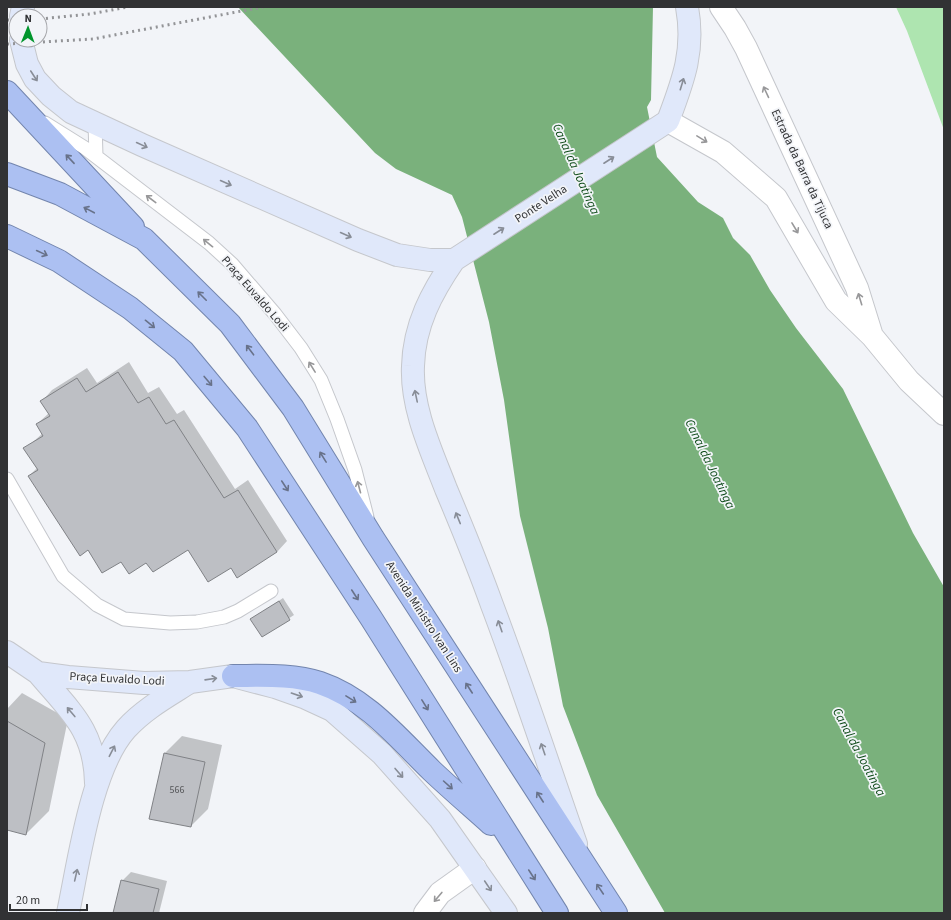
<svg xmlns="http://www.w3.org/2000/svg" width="951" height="920" font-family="'Source Sans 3',sans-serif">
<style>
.green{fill:#aee5b0}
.water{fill:#7ab17c}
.shadow{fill:#0003}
.building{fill:#bdbfc4;stroke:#808286}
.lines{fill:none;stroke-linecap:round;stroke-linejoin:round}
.service-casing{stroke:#c5c7cc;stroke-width:15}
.minor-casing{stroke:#c5c7cc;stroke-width:24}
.tertiary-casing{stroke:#c5c7cc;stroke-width:24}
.secondary-casing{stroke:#c5c7cc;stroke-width:24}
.trunk-casing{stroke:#7385ad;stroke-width:24}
.service{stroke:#fff;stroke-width:13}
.minor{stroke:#fff;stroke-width:22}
.tertiary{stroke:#fff;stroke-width:22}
.secondary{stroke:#e0e8fa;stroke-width:22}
.trunk{stroke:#acc0f2;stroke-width:22}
.rail{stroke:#939497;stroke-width:3;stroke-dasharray:2 4;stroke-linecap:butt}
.oneway{stroke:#888d97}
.oneway2{stroke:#98989a}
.oneway3{stroke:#68728a}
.labels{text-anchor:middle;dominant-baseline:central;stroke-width:3.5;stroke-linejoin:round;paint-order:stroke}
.number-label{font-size:10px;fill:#545558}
.street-label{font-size:12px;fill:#313234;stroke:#f2f4f8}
.water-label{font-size:13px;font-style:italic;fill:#0e4b19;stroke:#f2f4f8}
</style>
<rect width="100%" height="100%" fill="#f2f4f8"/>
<path class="green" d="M896 7H944V130L907 31Z"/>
<path class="water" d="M238 7H653L651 100 647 107 657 157 698 202 723 218 733 238 750 255 770 290 796 328 843 389 913 533 944 587V913H665L597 795 563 706 548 628 520 516 504 400 489 322 462 217 452 195 396 169 375 153Z"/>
<path class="shadow" d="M129 362 148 393 159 387 177 414 184 410 235 489 248 480 287 541 277 552 238 576 231 566 188 549 147 561 122 560 89 549 29 476 37 468 25 449 43 433 37 424 49 413 42 401 52 390 87 368 97 383Z
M283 598 294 615 262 636 252 619Z
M22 693 68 719 49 811 26 834 7 829V709Z
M182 736 222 745 208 809 191 826 165 753Z
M131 872 167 881 159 913H114L122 881Z"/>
<path class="building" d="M118 372 138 403 149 397 166 424 174 420 224 498 238 490 277 552 237 578 231 568 208 582 188 550 153 572 146 563 129 574 121 562 102 573 88 550 80 556 28 476 38 470 23 448 43 436 36 424 50 416 40 401 77 378 86 392Z
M279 601 290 620 262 637 250 619Z
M7 721 45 743 26 835 7 830Z
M164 753 205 762 191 827 149 819Z
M121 880 159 889 153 913H113Z"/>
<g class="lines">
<g class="service-casing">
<path id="service" d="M45 123 85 148 209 243 232 264 275 314 301 348 321 380 337 419 355 470 367 517
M95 123 96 156
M7 479 63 576 97 605 124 619 170 623 197 622 224 617 238 611 271 591"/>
</g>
<g class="minor-casing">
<path id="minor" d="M425 913 440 893 475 868"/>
</g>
<g class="tertiary-casing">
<path id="tertiary" d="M721 7 735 28 746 48 857 288 871 333
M668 121 723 152 776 198 836 301 872 336 909 381 944 414"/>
</g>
<g class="secondary-casing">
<path id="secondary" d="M21 16 23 7
M21 40 27 64 35 79 51 96 71 112 142 145 358 240 397 255 430 260H454
M7 652 38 673 68 677 144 683 190 682 233 676 275 687 306 698 332 710 382 754 440 819 506 913
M38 673C70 711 95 730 96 783
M576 844C548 764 522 684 492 605 478 566 462 527 446 489 431 450 411 408 413 366 414 325 432 292 454 260L668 121C683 81 695 51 687 7
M68 913C79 861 91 768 126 729 144 709 168 696 190 682"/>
</g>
<g class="trunk-casing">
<path id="trunk" d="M7 92 133 227
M7 174 60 194 144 239 230 324 293 408 373 538 616 913
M7 236 59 261 130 308 183 351 247 428 371 618 557 913
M233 676C262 676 293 674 320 683 367 699 398 738 432 771 451 789 471 806 491 824"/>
</g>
<use href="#service" class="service"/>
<use href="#minor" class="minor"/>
<use href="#tertiary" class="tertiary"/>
<use href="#secondary" class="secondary"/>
<use href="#trunk" class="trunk"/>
<path class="rail" d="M40 19 90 14 128 7
M7 20H16
M7 44 93 39 263 7"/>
</g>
<defs><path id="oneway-shaft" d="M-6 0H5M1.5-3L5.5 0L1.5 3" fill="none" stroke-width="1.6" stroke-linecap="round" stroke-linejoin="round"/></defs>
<g class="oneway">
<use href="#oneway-shaft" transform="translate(34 76) rotate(57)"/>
<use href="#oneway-shaft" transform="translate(682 84) rotate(-73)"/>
<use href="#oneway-shaft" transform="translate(142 145) rotate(25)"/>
<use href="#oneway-shaft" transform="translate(609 160) rotate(-33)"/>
<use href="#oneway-shaft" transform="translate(226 183) rotate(24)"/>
<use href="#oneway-shaft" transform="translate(499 231) rotate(-33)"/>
<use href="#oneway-shaft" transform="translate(346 235) rotate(24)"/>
<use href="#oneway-shaft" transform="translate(416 396) rotate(-102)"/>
<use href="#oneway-shaft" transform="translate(458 518) rotate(-112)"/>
<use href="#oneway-shaft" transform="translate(500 626) rotate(-109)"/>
<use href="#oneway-shaft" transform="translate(211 679) rotate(-8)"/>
<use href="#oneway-shaft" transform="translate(297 695) rotate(19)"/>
<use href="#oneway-shaft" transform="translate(71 712) rotate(-130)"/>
<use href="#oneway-shaft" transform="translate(543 749) rotate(-109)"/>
<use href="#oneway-shaft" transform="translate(112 751) rotate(-63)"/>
<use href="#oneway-shaft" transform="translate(399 773) rotate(49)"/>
<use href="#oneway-shaft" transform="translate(76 875) rotate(-77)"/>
<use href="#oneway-shaft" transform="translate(488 886) rotate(56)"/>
</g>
<g class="oneway2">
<use href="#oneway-shaft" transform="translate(766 92) rotate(-115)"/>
<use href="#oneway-shaft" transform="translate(702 139) rotate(31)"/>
<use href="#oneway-shaft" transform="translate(151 199) rotate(-143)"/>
<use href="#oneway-shaft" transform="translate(795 228) rotate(59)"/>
<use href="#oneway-shaft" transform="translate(208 243) rotate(-141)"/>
<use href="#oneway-shaft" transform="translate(860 299) rotate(-107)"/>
<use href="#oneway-shaft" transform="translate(312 367) rotate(-122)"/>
<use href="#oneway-shaft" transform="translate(359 487) rotate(-105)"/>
<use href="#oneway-shaft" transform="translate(438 897) rotate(130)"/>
</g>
<g class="oneway3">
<use href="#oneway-shaft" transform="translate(70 159) rotate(-133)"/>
<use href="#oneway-shaft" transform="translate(89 210) rotate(-152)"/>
<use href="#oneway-shaft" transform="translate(42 253) rotate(25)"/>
<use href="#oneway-shaft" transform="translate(202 296) rotate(-135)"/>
<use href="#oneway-shaft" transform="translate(150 324) rotate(39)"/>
<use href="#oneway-shaft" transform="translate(250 350) rotate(-127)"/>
<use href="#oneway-shaft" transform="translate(208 381) rotate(50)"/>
<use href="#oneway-shaft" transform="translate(323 457) rotate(-122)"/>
<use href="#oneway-shaft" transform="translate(285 486) rotate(57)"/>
<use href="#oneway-shaft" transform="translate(355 595) rotate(57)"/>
<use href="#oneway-shaft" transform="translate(469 688) rotate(-123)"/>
<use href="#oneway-shaft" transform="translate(351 699) rotate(32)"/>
<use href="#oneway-shaft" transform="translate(425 705) rotate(58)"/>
<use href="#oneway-shaft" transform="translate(448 785) rotate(42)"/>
<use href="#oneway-shaft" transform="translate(540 797) rotate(-123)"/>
<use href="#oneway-shaft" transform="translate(532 875) rotate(57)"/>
<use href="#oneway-shaft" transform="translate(600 889) rotate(-124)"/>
</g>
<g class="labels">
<g class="number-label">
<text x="177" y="790">566</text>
</g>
<g class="street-label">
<text transform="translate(802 169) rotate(65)">Estrada da Barra da Tijuca</text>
<text transform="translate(541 204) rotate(-33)">Ponte Velha</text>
<text transform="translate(255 294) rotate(49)">Praça Euvaldo Lodi</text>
<text transform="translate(424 617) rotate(57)">Avenida Ministro Ivan Lins</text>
<text transform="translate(117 679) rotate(3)">Praça Euvaldo Lodi</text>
</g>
<g class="water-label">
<text transform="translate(576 169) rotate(66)">Canal da Joatinga</text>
<text transform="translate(710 464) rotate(64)">Canal da Joatinga</text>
<text transform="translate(859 752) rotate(62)">Canal da Joatinga</text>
</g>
</g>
<rect width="951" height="920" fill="none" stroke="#313234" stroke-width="16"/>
<g transform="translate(28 28) rotate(1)"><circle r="19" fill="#f2f4f8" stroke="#a5a6aa"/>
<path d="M0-3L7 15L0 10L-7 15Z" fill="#00952c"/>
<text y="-6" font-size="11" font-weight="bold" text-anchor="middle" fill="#313234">N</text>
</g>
<path d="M10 904v6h77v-6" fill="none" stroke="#313234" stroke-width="2"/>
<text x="16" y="904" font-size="12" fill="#313234" stroke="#f2f4f8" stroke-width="3" paint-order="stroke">20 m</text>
</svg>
